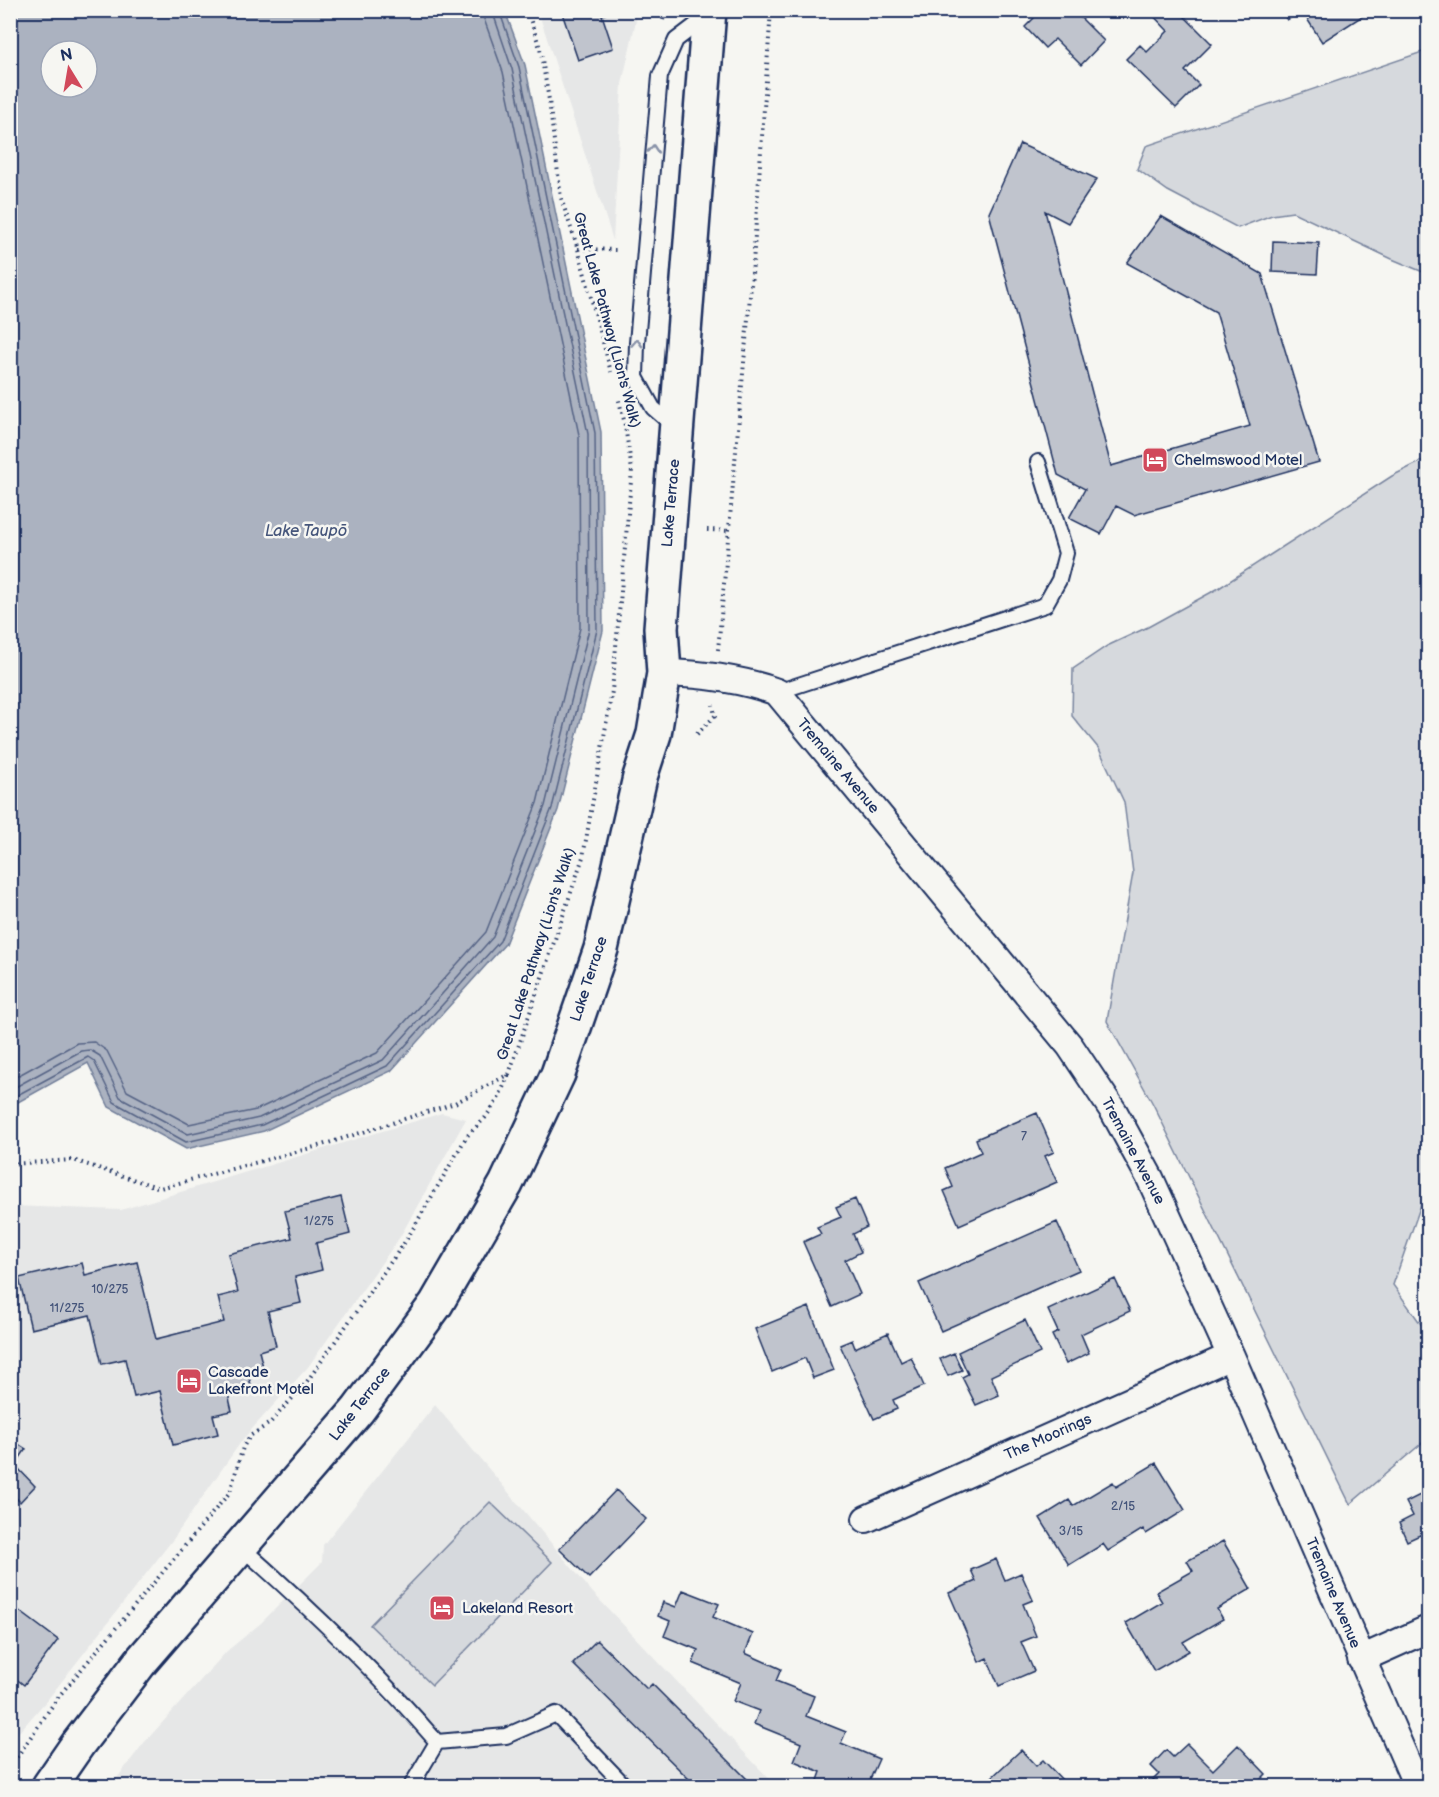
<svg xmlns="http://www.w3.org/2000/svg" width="1439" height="1797" font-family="'Balsamiq Sans',sans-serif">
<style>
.built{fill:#e6e7e7}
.green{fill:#d6d9dd;stroke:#78849e;stroke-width:1.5}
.water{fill:#abb2c0;stroke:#717e99;stroke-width:1.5;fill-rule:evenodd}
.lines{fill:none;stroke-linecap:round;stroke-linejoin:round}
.shore{stroke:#556385;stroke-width:1.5}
.building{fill:#c0c4cd;stroke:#1b2f5e;stroke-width:1.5}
.lane-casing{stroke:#1b2f5e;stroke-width:18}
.street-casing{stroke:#1b2f5e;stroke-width:30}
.secondary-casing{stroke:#1b2f5e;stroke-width:38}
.path{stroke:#1b2f5e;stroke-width:4;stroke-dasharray:1.5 4.5;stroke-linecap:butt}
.lane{stroke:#f6f6f2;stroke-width:14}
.street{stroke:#f6f6f2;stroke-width:26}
.secondary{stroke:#f6f6f2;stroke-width:33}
.oneway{stroke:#8892a8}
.labels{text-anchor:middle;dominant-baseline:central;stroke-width:5;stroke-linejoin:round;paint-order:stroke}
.number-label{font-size:12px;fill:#44547a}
.street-label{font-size:15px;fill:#1b2f5e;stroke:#f6f6f2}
.poi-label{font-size:15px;fill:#1b2f5e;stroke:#f6f6f2;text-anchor:start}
.water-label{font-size:16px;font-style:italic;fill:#46567b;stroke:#f6f6f2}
</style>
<rect width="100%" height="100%" fill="#f6f6f2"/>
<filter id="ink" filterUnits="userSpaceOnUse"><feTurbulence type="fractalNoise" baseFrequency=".0167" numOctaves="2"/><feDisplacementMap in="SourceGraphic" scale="12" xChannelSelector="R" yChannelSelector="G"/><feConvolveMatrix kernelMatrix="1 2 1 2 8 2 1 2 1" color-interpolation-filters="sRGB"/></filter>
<g filter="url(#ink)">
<path class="built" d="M538 11H638L622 84 613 240Z
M442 1113 466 1119 400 1237 308 1367 243 1439 174 1538 48 1699 11 1741V1206L121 1210Z
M435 1405 593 1593 776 1786H111L143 1744 227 1651 261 1623 322 1562 323 1545Z"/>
<path class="green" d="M1428 50V274L1392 259 1293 212 1272 215 1238 228 1168 191 1137 169 1146 146Z
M1428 458V1190L1424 1196 1393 1285 1428 1334V1438L1350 1504 1153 1104 1107 1021 1133 873 1124 802 1099 749 1072 716 1073 669 1107 646 1148 627 1219 588 1392 476Z
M490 1502 552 1562 432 1685 370 1625Z"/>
<path class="water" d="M11 10 505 11 525 65 601 432 603 631 558 810 505 944 391 1071 264 1131 186 1149 109 1107 88 1063 11 1106ZM51 51H87V87H51Z"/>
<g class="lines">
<path class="shore" d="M10 1080 77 1043 94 1042 107 1051 127 1091 189 1124 256 1110 377 1053 486 932 537 803 580 628 579 435 503 72 484 19 483 10
M10 1090 81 1051 90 1050 100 1056 120 1097 188 1134 259 1118 383 1060 493 937 545 806 589 629 588 434 512 69 492 10
M10 1099 88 1057 94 1061 114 1102 186 1142 262 1125 387 1066 500 941 552 808 597 630 595 433 519 67 499 10"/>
</g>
<path class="building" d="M561 10H615L602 15 613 48 578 60Z
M1027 10H1073L1104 41 1081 65 1055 39 1045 48 1025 27 1034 18Z
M1178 10 1212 44 1185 71 1199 85 1176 108 1126 59 1140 45 1147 52 1168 31 1148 10Z
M1280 10H1361L1364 15 1322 42 1302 11 1287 20Z
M1020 144 1097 179 1068 223 1045 211 1111 466 1250 426 1216 312 1127 263 1161 216 1262 274 1319 462 1134 515 1116 506 1101 534 1069 518 1085 489 1058 475 989 213Z
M1273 241 1319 243 1317 274 1272 272Z
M1037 1113 1054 1152 1045 1156 1057 1182 959 1225 944 1191 953 1187 945 1168 981 1152 976 1139Z
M341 1197 350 1234 316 1243 322 1270 295 1277 301 1303 268 1311 276 1346 259 1351 263 1367 247 1371 252 1388 228 1394 232 1411 213 1415 218 1434 173 1445 160 1391 134 1397 125 1359 102 1364 90 1315 31 1329 19 1278 82 1263 85 1275 137 1262 156 1339 224 1322 218 1297 238 1292 228 1254 292 1238 285 1211Z
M855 1199 867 1227 853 1234 861 1252 845 1260 860 1294 832 1307 803 1242 821 1234 817 1227 841 1217 836 1207Z
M1057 1222 1079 1270 941 1331 919 1283Z
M1115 1279 1130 1311 1081 1334 1089 1353 1066 1364 1052 1335 1058 1332 1048 1310Z
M809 1307 834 1370 813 1378 805 1358 772 1372 755 1329Z
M1025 1320 1040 1353 991 1376 999 1395 976 1405 962 1377 968 1374 958 1352Z
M888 1333 901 1362 911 1357 924 1386 893 1400 897 1409 874 1419 840 1345 852 1340 855 1348Z
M954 1353 962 1370 948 1376 940 1359Z
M10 1439 26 1449 15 1465 35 1486 20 1502 12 1494 10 1496Z
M1156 1463 1185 1510 1146 1534 1143 1529 1108 1551 1103 1544 1069 1565 1040 1518 1069 1500 1073 1506 1113 1482 1116 1487Z
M616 1490 646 1519 589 1578 559 1549Z
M1428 1491V1547L1422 1534 1407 1541 1399 1523 1413 1516 1406 1502Z
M1223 1541 1251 1589 1217 1609 1223 1619 1183 1642 1189 1651 1154 1671 1126 1623 1162 1602 1156 1592 1193 1571 1187 1561Z
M996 1559 1005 1580 1021 1573 1033 1600 1023 1604 1036 1636 1021 1642 1034 1671 999 1686 987 1658 979 1662 949 1593 976 1581 971 1570Z
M683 1590 719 1604 713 1617 753 1634 745 1653 781 1669 776 1681 814 1696 806 1716 846 1732 841 1743 879 1759 867 1786H816L821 1772 794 1761 801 1743 754 1724 759 1711 733 1701 741 1683 693 1663 698 1650 664 1636 670 1621 658 1616 663 1602 676 1607Z
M10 1604 58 1640 24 1685 10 1674Z
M597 1640 647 1689 652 1684 754 1786H696L573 1664Z
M1187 1744 1213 1770 1238 1745 1266 1774 1254 1786H1147L1159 1774 1151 1766 1166 1750 1173 1757Z
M1021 1750 1036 1766 1043 1760 1068 1786H998L991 1778Z"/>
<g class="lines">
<g class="lane-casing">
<path id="lane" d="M675 427 653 408 636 377 637 343 660 76 676 40 705 18
M777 692 1045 605 1059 580 1066 553 1038 462
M241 1547C310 1608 377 1672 437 1742
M437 1742 506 1736 556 1714 625 1786
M411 1786 437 1742"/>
</g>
<g class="street-casing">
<path id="street" d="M664 673C702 674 741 679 777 692L1070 1046 1114 1112 1150 1178 1231 1356 1417 1786
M866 1519 1231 1356
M1361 1659 1428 1629"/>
</g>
<g class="secondary-casing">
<path id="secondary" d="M49 1786 78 1744 142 1660 358 1410 436 1304 506 1184 558 1074 601 949 640 777 654 734 664 673 661 628 709 10"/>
</g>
<path class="path" d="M527 10 540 48 549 100 561 198 578 249 611 372
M663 20 666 10
M578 249 619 250
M707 530 730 531
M718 650 753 263 771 10
M697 734 715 716 713 705
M10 1164 73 1160 160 1188 322 1145 455 1103 509 1074 583 857 612 691 632 470 624 420 618 397
M10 1767 59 1696 230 1492 243 1447 250 1436 270 1423 306 1383 407 1239 467 1136 485 1118 498 1099 509 1074"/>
<use href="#lane" class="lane"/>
<use href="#street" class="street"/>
<use href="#secondary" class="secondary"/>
</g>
<defs><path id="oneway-chevron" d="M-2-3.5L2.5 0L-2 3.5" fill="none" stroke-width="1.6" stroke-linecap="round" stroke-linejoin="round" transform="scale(1.5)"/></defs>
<g class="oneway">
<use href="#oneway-chevron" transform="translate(653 149) rotate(-85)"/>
<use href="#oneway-chevron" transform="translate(637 343) rotate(-87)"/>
</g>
</g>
<defs>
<g id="hotel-square" transform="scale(1.35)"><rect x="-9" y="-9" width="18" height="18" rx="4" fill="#d1495b" stroke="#f6f6f2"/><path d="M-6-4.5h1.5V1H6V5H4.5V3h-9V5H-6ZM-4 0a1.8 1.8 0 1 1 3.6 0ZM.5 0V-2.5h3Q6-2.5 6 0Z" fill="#fff"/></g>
</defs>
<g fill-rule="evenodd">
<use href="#hotel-square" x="1155" y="460"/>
<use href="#hotel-square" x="189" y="1381"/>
<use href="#hotel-square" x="442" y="1608"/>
</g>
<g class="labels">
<g class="number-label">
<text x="1024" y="1136">7</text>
<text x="319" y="1221">1/275</text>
<text x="110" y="1289">10/275</text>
<text x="67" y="1308">11/275</text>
<text x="1123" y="1506">2/15</text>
<text x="1071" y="1531">3/15</text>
</g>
<g class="street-label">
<text transform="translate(607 320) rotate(75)">Great Lake Pathway (Lion's Walk)</text>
<text transform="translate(671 503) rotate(-85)">Lake Terrace</text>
<text transform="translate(838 766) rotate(50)">Tremaine Avenue</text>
<text transform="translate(536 954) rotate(-72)">Great Lake Pathway (Lion's Walk)</text>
<text transform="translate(589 979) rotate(-72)">Lake Terrace</text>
<text transform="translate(1133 1151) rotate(62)">Tremaine Avenue</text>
<text transform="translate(360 1404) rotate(-52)">Lake Terrace</text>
<text transform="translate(1048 1437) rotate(-24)">The Moorings</text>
<text transform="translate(1333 1593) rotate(67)">Tremaine Avenue</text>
</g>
<g class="poi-label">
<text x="1174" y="460">Chelmswood Motel</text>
<text x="208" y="1372">Cascade<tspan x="208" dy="17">Lakefront Motel</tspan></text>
<text x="462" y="1608">Lakeland Resort</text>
</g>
<g class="water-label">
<text x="306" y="531">Lake Taupō</text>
</g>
</g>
<rect width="1439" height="1797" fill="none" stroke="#f6f6f2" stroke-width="36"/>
<rect x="18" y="18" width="1403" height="1761" fill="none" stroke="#1b2f5e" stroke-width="2" filter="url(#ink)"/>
<g transform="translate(69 69) rotate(349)"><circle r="28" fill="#f6f6f2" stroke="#9ea6b7" stroke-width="1.5"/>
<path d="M0-4.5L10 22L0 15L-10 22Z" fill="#d1495b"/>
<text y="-9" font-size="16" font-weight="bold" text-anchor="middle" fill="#1b2f5e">N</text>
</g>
</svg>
